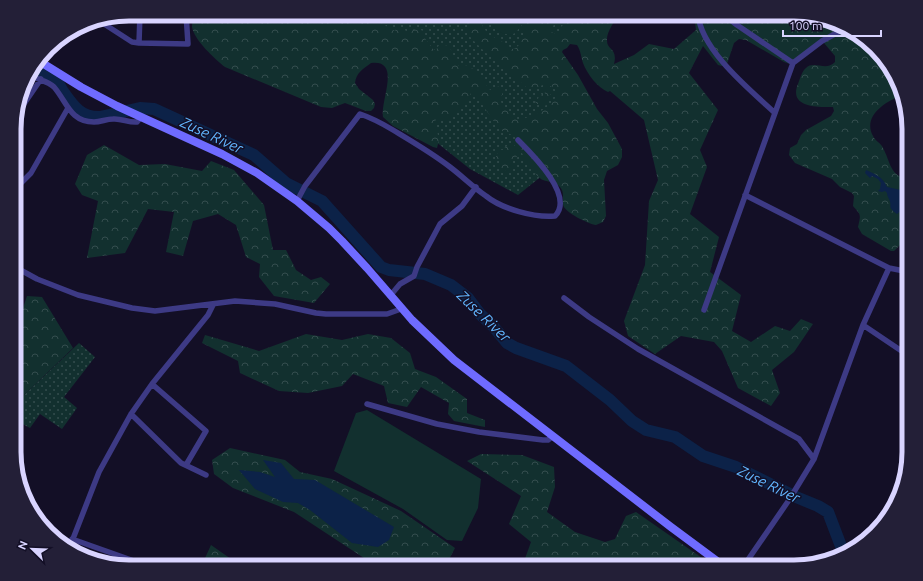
<svg xmlns="http://www.w3.org/2000/svg" width="923" height="581" font-family="Ubuntu,sans-serif">
<style>
.green{fill:url(#green-dots)}
.forest{fill:url(#forest-crowns);fill-rule:evenodd}
.pitch{fill:#12302f}
.water{fill:#0c2248}
.lines{fill:none;stroke-linecap:round;stroke-linejoin:round}
.river{stroke:#0c2248;stroke-width:12}
.street{stroke:#3d3a85;stroke-width:5.5}
.secondary{stroke:#6f6bff;stroke-width:8}
.labels{text-anchor:middle;dominant-baseline:central;stroke-width:3;stroke-linejoin:round;paint-order:stroke}
.water-label{font-size:15px;font-style:italic;fill:#62b6ff;stroke:#130f26}
.rim{fill:none;stroke:#d9d4ff;stroke-width:5}
</style>
<defs>
<pattern id="green-dots" width="8" height="8" patternUnits="userSpaceOnUse"><rect width="8" height="8" fill="#12302f"/><path d="M2 2h.1M6 6h.1" fill="none" stroke="#344d4e" stroke-width="1.8" stroke-linecap="round"/></pattern>
<pattern id="forest-crowns" width="20" height="18" patternUnits="userSpaceOnUse"><rect width="20" height="18" fill="#12302f"/><path d="M2 6a3 3 0 1 1 6 0M12 15a3 3 0 1 1 6 0" fill="none" stroke="#344d4e"/></pattern>
</defs>
<rect width="100%" height="100%" fill="#130f26"/>
<path class="green" d="M324 14H603L554 46 603 144 543 175 518 195 470 169 421 130 422 72Z
M79 343 95 357 64 397 77 408 62 429 40 414 30 428 15 420V409L22 397Z"/>
<path class="forest" d="M193 14H368L376 19H381V16H384L385 20H382L381 23 395 31 396 28H403L406 31 417 29 424 31V37L433 49 436 50 439 45C449 45 450 45 453 56L458 59 459 62 458 65 463 68 464 66 466 65 469 67V68L475 69 490 90 493 89V87L497 89 498 86 504 89 500 101 513 117 518 120C529 118 557 106 556 93 555 88 553 87 550 86V88L552 89 551 94 548 97 547 105 543 106 541 104H536L535 101 538 99 539 95 545 94 543 85 533 89 527 88 504 67 498 63 493 57 486 53 471 38 469 34V27L465 18 460 14H480L483 27 489 35 498 39 513 49C518 48 524 39 523 33 522 31 521 29 521 26L532 14H619C615 21 606 32 607 41 607 50 618 48 614 64L634 55 649 44 674 49 696 30 694 14H794L858 33 894 71 901 96C886 101 862 116 873 136 875 141 881 143 883 148 891 163 889 175 909 180V241H904L894 251H891L862 234 858 227C861 214 861 215 853 206L854 196 852 193 840 187 832 179 795 163 789 155 790 148 797 144 801 135 806 130 831 116 834 111 833 107C819 107 788 108 798 84 800 79 802 71 806 68 814 60 826 72 835 62V56L824 43 822 42 790 64 784 62 746 40 739 39 734 43 727 64 722 66 718 65 703 46 689 73 718 110 700 150 707 167 690 214 719 237 710 272 741 295 732 331 751 342 775 326 790 331 801 319 813 324 794 352 772 370 780 393 771 406 738 388 722 351 714 342 681 336 655 354 628 336 624 321 645 265 649 201 658 180 644 120 610 91 608 92C598 88 587 74 583 63 581 57 581 51 577 45L570 44 567 48 563 50 562 52 578 75 597 109 608 123 622 149V157L618 165 607 171 604 180 606 216 603 222 596 225C589 224 563 212 563 204 562 198 565 193 560 187 555 182 549 182 543 180 537 178 524 159 522 153 521 151 521 149 521 147L516 158 510 161 512 169 507 172 500 167 501 162 497 160 496 156 498 152 512 143 515 146 518 144 521 146 519 138 500 130 472 90 468 101 453 117 451 119H437L435 121 439 140 437 148 433 147 393 126 383 117C380 101 402 59 371 63 363 69 356 73 355 83L359 89 373 100 375 104 374 108 371 111H366L345 103 332 108 321 107 225 67C215 59 194 40 192 27 192 23 193 18 193 14ZM562 18H564L566 21C564 26 557 27 560 35L551 32 554 24Z
M647 14H685C677 30 671 19 660 16 656 14 652 16 647 14Z
M104 145 139 165 165 164 202 171 211 161 234 170 264 205 273 250H286L296 270 311 280 321 277 330 284 314 303 274 296 259 277 260 264 246 257 236 225 218 214 193 221 183 256 166 252 174 212 148 209 125 253 87 258 98 201 82 195 75 184 87 155Z
M27 296 42 297 73 348 22 397 15 409V319L20 317Z
M306 334 342 340 368 334 391 338 410 353 415 369 436 377 467 399V413L485 420V427L454 421 448 414 449 403 421 387 407 407 388 403 384 386 353 374 342 386 308 393 279 391 240 373 238 361 202 343 205 335 259 351Z
M230 448 285 460 300 472 332 479 401 511 455 548 445 567H363L367 560 294 512 233 488 214 474 212 460Z
M481 454 522 455 554 467 555 487 547 512 575 532 605 542 615 539 626 516 636 512 715 567H522L531 542 509 524 521 496 467 461Z
M211 545 231 559H249L246 567H201Z"/>
<path class="pitch" d="M493 14H510L519 26C517 40 499 34 494 27 492 23 492 18 493 14Z
M367 410 481 479 478 508 462 541 447 540 403 509 334 471 356 413Z"/>
<path class="water" d="M866 170C875 174 883 177 887 187L901 190 909 197V210H902L897 214C886 206 893 207 889 199 888 197 887 195 887 193L885 191 882 192 878 191 880 189 881 183 878 179 872 176 870 178 865 173Z
M263 460 281 463 294 479 315 480 394 527 389 540 378 547 352 543 310 510 298 503 283 502 255 489 239 470 260 472 275 477Z"/>
<g class="lines">
<path class="river" d="M32 70C40 72 49 75 55 80 58 82 60 86 62 90 72 104 80 118 100 117L140 108 154 109 254 155 286 183 322 201 381 267 389 270 425 274 451 285 468 298 480 314 493 326 507 343 516 348 566 366 610 400 632 421 646 430 675 437 703 456 736 467 796 497 818 506 828 512 844 554"/>
<path class="street" d="M698 14C701 50 749 89 775 113
M723 14 737 25 793 63
M98 20 132 42 139 43 188 44 186 14
M139 43 140 14
M29 74C36 80 47 80 54 87 67 102 70 122 94 122 101 122 106 119 113 119 121 118 129 123 137 122L141 117
M15 117 41 79
M15 189 31 173 68 108
M745 195 889 268 909 272
M297 201 305 186 360 114C372 118 383 124 393 130 413 142 432 153 450 167 462 176 473 187 486 196 502 209 535 218 555 216 575 196 532 154 518 140
M15 267 37 279 78 295 132 308 155 311 235 301 275 304 316 313 326 314H387L401 309
M390 296 400 284 414 276 417 267 440 224 462 206 476 187
M564 298 589 317 638 349 799 439 814 459
M704 310 793 63 822 41 844 29
M863 325 909 356
M152 384 206 431 186 465
M367 404 437 424 479 432 543 440H548L553 436
M131 414 181 463 206 475
M72 539 151 567
M69 549 99 472 131 414 152 384 208 315 213 305
M743 567 789 500 814 459 863 325 889 268"/>
<path class="secondary" d="M39 61 81 87 117 106 222 154 257 173 297 201 329 228 342 241 367 268 412 320 454 360 671 527 725 567"/>
</g>
<g class="labels">
<g class="water-label">
<text transform="translate(212 135) rotate(25)">Zuse River</text>
<text transform="translate(484 316) rotate(44)">Zuse River</text>
<text transform="translate(769 484) rotate(26)">Zuse River</text>
</g>
</g>
<path d="M0 0H923V581H0ZM129 21H794A108 108 0 0 1 902 129V452A108 108 0 0 1 794 560H129A108 108 0 0 1 21 452V129A108 108 0 0 1 129 21Z" fill="#231f37" fill-rule="evenodd"/>
<path class="rim" d="M129 21H794A108 108 0 0 1 902 129V452A108 108 0 0 1 794 560H129A108 108 0 0 1 21 452V129A108 108 0 0 1 129 21Z"/>
<g transform="translate(32 549) rotate(293)" stroke="#130f26" stroke-width="3" paint-order="stroke">
<path d="M0-3L7 15L0 10L-7 15Z" fill="#d9d4ff"/>
<text y="-6" font-size="11" font-weight="bold" text-anchor="middle" fill="#d9d4ff">N</text>
</g>
<path d="M783 30v6h98v-6" fill="none" stroke="#d9d4ff" stroke-width="2"/>
<text x="789" y="30" font-size="12" fill="#d9d4ff" stroke="#130f26" stroke-width="3" paint-order="stroke">100 m</text>
</svg>
